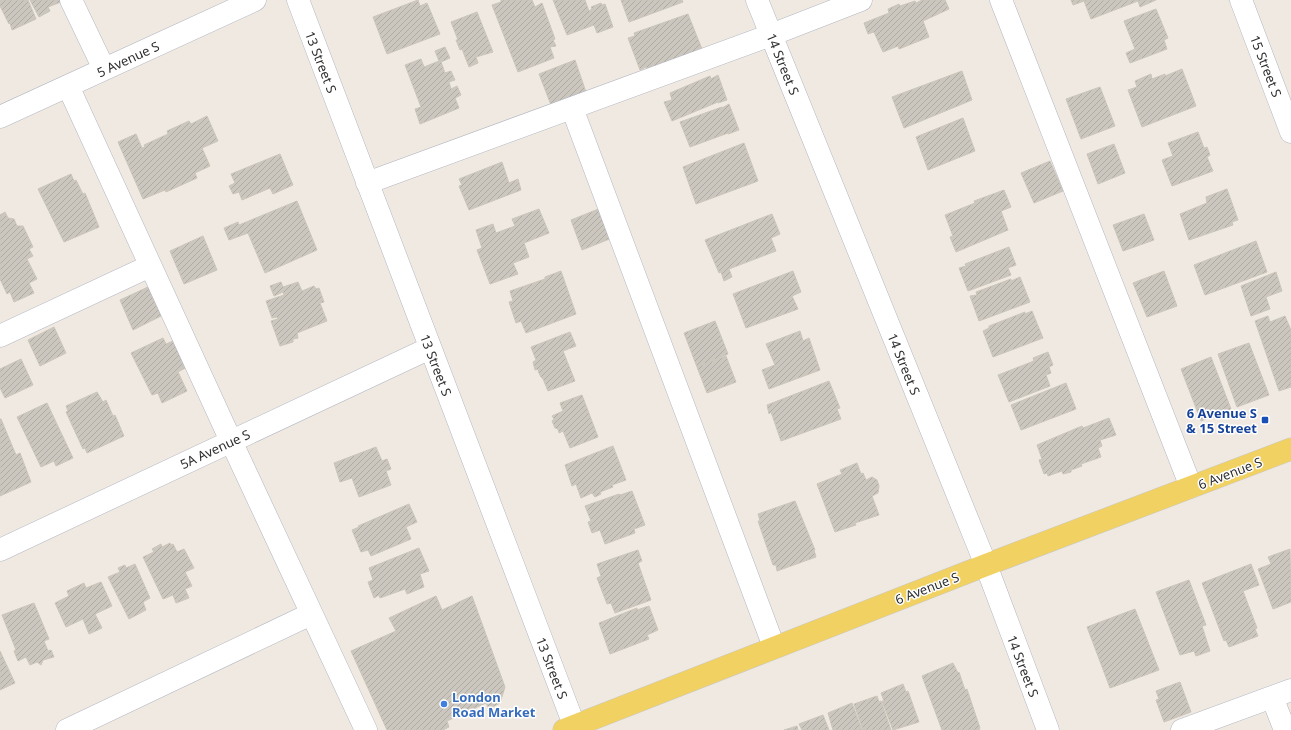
<svg xmlns="http://www.w3.org/2000/svg" width="1291" height="730" font-family="'Noto Sans',sans-serif">
<style>
.building{fill:url(#building-hatch);stroke:#cbc5ba}
.lines{fill:none;stroke-linecap:round;stroke-linejoin:round}
.minor-casing{stroke:#b4b7c1;stroke-width:23}
.major-casing{stroke:#c9c9c9;stroke-width:23}
.minor{stroke:#fff;stroke-width:22}
.major{stroke:#f2d163;stroke-width:22}
.transit-dot{fill:#1a4fb4;stroke:#fff;stroke-width:1.5}
.shop-dot{fill:#3f7fe0;stroke:#fff;stroke-width:1.5}
.labels{text-anchor:middle;dominant-baseline:central;stroke-width:3;stroke-linejoin:round;paint-order:stroke}
.street-label{font-size:13px;fill:#2e2e2e;stroke:#fff}
.transit-label{font-size:13px;font-weight:bold;fill:#164399;stroke:#fff;text-anchor:end}
.shop-label{font-size:13px;font-weight:bold;fill:#366cbe;stroke:#fff;text-anchor:start}
</style>
<defs>
<pattern id="building-hatch" width="6" height="6" patternUnits="userSpaceOnUse"><rect width="6" height="6" fill="#cbc7bf"/><path d="M-1 1l2-2M0 6l6-6M5 7l2-2" fill="none" stroke="#afaba4"/></pattern>
</defs>
<rect width="100%" height="100%" fill="#efe9e1"/>
<path class="building" d="M0 0H28L36 19 12 30 10 23 9 24 0 6Z
M30 0H61V2L48 7 50 11 39 17Z
M418 0 420 6 427 3 440 34 387 54 373 17Z
M501 0H532L535 7 542 3 555 39 553 40 556 46 550 47 554 58 518 72 492 5 501 2Z
M553 0H585L589 11 592 9 591 7 601 3 602 5 605 4 613 27 597 33 594 25 567 35Z
M621 0H682L683 2 629 22Z
M922 0H945L949 9 923 21 929 37 899 49 898 46 883 52 874 32 868 34 864 23 889 13 888 9 899 4 900 6 915 1 916 3Z
M1071 0H1156L1140 7 1138 1 1091 19 1084 1 1073 5Z
M1156 9 1168 38 1164 40 1167 49 1130 63 1126 53 1135 49 1124 21Z
M477 12 493 52 476 57 478 63 469 67 462 49 460 50 456 40H458L451 22Z
M688 14 702 49 647 69 646 67 640 70 628 38 635 36 634 33Z
M445 47 450 58 441 62 445 73 451 71 455 80 449 82 451 89 457 86 461 95 455 98 459 108 420 124 415 109 421 107 405 65 421 59 424 67 439 61 435 51Z
M575 60 586 92 551 105 539 74Z
M1182 69 1196 106 1142 127 1128 90 1137 87 1135 81 1151 74 1152 79 1165 74V76Z
M962 71 972 100 904 128 892 97Z
M718 75 727 100 718 103V102L672 121 664 102 672 100 670 93 710 76 711 79Z
M1100 87 1115 126 1081 139 1066 99Z
M729 104 739 130 728 134V133L690 147 680 122 722 107V108Z
M207 116 218 141 202 148 210 166 195 173 197 178 166 192 165 190 143 199 118 142 136 134 142 148 145 147 144 145 168 134 167 131 189 121 191 124Z
M963 118 975 151 928 170 916 137Z
M1198 132 1204 148 1207 147 1210 155 1207 157 1213 171 1172 186 1162 160 1173 156 1168 143Z
M744 143 758 181 696 204 683 167Z
M1114 144 1125 173 1098 184 1087 154Z
M280 154 293 185 273 194 270 188 242 200 239 192 233 194 229 186 235 183 231 174Z
M1050 161 1063 191 1034 203 1021 173Z
M502 162 509 183 518 179 521 190 469 210 459 186 462 185 459 179Z
M71 174 74 181 76 180 83 194 85 193 99 227 64 242 38 189Z
M1227 189 1238 220 1232 222 1233 225 1189 240 1180 214 1207 203 1206 197Z
M1004 190 1011 207 1001 211 1008 230 956 252 950 237 953 236 945 215 975 203 974 201Z
M297 201 317 250 265 273 248 233 229 240 224 228 238 222 239 225Z
M601 208 612 238 582 250 571 220Z
M539 209 549 233 524 243 529 257 513 263 518 274 490 284 477 250 482 248 476 230 493 224 496 233 515 226 512 219Z
M5 212 8 218 14 219 17 226H23L33 247 29 249 33 256 27 259 37 279 29 283 34 293 14 302 10 292 7 294 0 279V215Z
M772 214 780 234 771 238 776 251 729 269 732 277 724 281 721 272 719 273 705 240Z
M1144 214 1154 240 1123 251 1113 225Z
M203 236 217 270 184 284 170 251Z
M1256 241 1267 272 1205 295 1194 265Z
M1009 247 1016 265 1008 268 1011 275 968 291 959 268 966 266 965 264Z
M561 271 576 314 526 333 521 321 516 323 509 302 513 301 510 291 545 279V277Z
M793 271 801 292 792 296 798 309 746 328 733 294Z
M1164 271 1177 306 1147 317 1133 283Z
M1276 272 1282 291 1266 297 1270 309 1251 316 1241 286Z
M1020 277 1030 302 979 321 970 296 977 295 976 292 1011 279V281Z
M281 282 283 287 298 282 302 291 314 286 316 289 319 288 324 302 320 303 327 321 297 333 298 338 293 339V342L280 346 271 321 278 319 277 317 272 318 266 301 284 295 283 292 274 296 270 286Z
M148 287 161 316 133 330 120 300Z
M1032 311 1043 338 993 357 983 331 989 328V326L1025 312V314Z
M1268 316 1270 322 1285 316 1291 330V387L1279 391 1255 321Z
M715 321 728 354 697 367 684 333Z
M54 327 66 353 40 366 28 340Z
M800 331 803 341 809 338 820 370 769 389 762 370 775 365 766 344Z
M570 332 576 346 563 351 575 381 548 391 543 379 541 377 538 371 540 369 535 370 533 362 536 360 531 347Z
M163 338 166 344 173 341 185 368 178 372 187 391 162 403 158 393 152 395 131 353Z
M1249 343 1269 395 1237 407 1218 354Z
M1048 352 1053 365 1049 367 1051 373 1046 375 1050 386 1009 402 998 375 1034 361 1033 358Z
M726 356 736 382 707 393 697 367Z
M1211 357 1231 409 1201 421 1181 369Z
M21 359 33 385 5 398 0 388V369Z
M829 381 840 408 837 409 841 419 781 441 771 412 769 414 767 405Z
M1066 383 1076 409 1021 430 1011 405Z
M97 392 103 402 106 400 113 416 115 415 124 436 87 453 85 448 83 449 66 412 68 411 66 406Z
M582 395 598 437 570 448 563 431 559 433 558 429 555 428 552 421 554 419 552 416 563 411 560 403Z
M47 403 73 458 56 466 54 461 41 467 17 417Z
M1109 418 1116 435 1100 440 1102 446 1098 448 1101 457 1081 464 1082 466 1071 470V472L1063 474 1062 471 1048 476 1047 473 1044 474 1039 460 1042 459 1037 445 1082 426 1083 428Z
M0 419H1L16 455 20 453 31 482 0 496Z
M613 446 626 480 612 485 613 487 600 492 601 494 595 497 592 493 581 498 576 484 572 486 565 465Z
M376 447 382 461 387 459 391 469 386 471 391 485 359 497 352 478 340 482 334 463Z
M857 463 861 474 863 473 866 480 872 477 877 480 879 486 878 493 872 496 879 515 855 523 856 525 835 532 817 484 842 474 840 470Z
M632 491 645 525 634 529 635 533 605 544 600 530 592 533 588 522 591 521 585 506 619 494 620 495Z
M795 501 815 550H814L816 557 777 571 776 565H773L758 521H760L758 514Z
M409 504 417 522 406 527 411 539 371 556 368 550 361 552 352 530 359 527 358 526Z
M170 543 171 545 173 544 177 552 184 549 194 568 185 572 192 586 185 589 189 598 176 603 173 595 163 599 143 557 154 552 152 549 161 544 162 547Z
M419 548 429 571 420 574 424 587 407 594 405 589 380 598 379 595 374 598 368 582 373 580 369 568Z
M1290 549 1291 602 1273 609 1258 569 1271 564 1268 557Z
M638 550 642 561 638 563 651 600 615 613 611 603 607 604 597 578 601 576 597 564Z
M135 564 150 598 143 602 146 610 129 619 108 577 120 572 118 568 125 565 126 568Z
M1251 564 1259 585 1243 591 1257 628 1255 629 1258 636 1229 647 1226 640 1224 641 1202 583Z
M1189 580 1206 625 1202 626 1210 651 1196 656 1194 651 1180 655 1156 592Z
M101 582 112 606 95 614 102 628 89 634 83 619 66 627 55 603 69 596 67 591 84 583 86 588Z
M436 596 442 610 472 596 505 687 500 703 489 709 486 703 447 721 449 727 443 730H387L351 651 396 631 389 618Z
M34 603 49 639 44 641 48 651 51 650 54 657 43 660 41 665 37 662 30 665 26 657 18 661 14 651 16 650 2 615Z
M649 606 658 630 647 635 649 639 610 654 599 623 637 608V610Z
M1135 609 1159 670 1110 688 1087 627Z
M0 651 15 683 0 690Z
M953 663 958 673 959 672 965 690 967 689 980 728 979 730H942L922 676Z
M1180 682 1191 712 1164 722 1156 700 1159 699 1156 691Z
M903 684 906 692 908 691 919 722 893 730 882 701H884L881 693Z
M877 696 879 702 881 701 891 730H863L854 704Z
M852 703 862 730H833L828 713Z
M823 715 829 730H802L799 724Z
M797 726 798 730H784Z"/>
<g class="lines">
<g class="minor-casing">
<path id="minor" d="M71 0 104 69
M298 0 576 730
M757 0 986 565 1048 730
M1001 0 1191 487
M1241 0 1291 132
M68 86 231 441 366 730
M572 108 774 647
M0 117 255 0
M367 183 771 35 861 0
M0 336 150 266
M0 550 430 348
M1272 697 1285 730
M67 730 311 614
M1182 730 1291 690"/>
</g>
<g class="major-casing">
<path id="major" d="M564 730 986 565 1291 449"/>
</g>
<use href="#minor" class="minor"/>
<use href="#major" class="major"/>
</g>
<rect class="transit-dot" x="1261" y="416" width="8" height="8" rx="2"/>
<circle class="shop-dot" cx="444" cy="704" r="4"/>
<g class="labels">
<g class="street-label">
<text transform="translate(128 59) rotate(-25)">5 Avenue S</text>
<text transform="translate(321 62) rotate(69)">13 Street S</text>
<text transform="translate(783 64) rotate(68)">14 Street S</text>
<text transform="translate(1266 66) rotate(69)">15 Street S</text>
<text transform="translate(904 364) rotate(68)">14 Street S</text>
<text transform="translate(436 365) rotate(69)">13 Street S</text>
<text transform="translate(215 449) rotate(-25)">5A Avenue S</text>
<text transform="translate(1230 473) rotate(-21)">6 Avenue S</text>
<text transform="translate(927 588) rotate(-21)">6 Avenue S</text>
<text transform="translate(1023 666) rotate(69)">14 Street S</text>
<text transform="translate(552 668) rotate(69)">13 Street S</text>
</g>
<g class="transit-label">
<text x="1257" y="413">6 Avenue S<tspan x="1257" dy="15">&amp; 15 Street</tspan></text>
</g>
<g class="shop-label">
<text x="452" y="697">London<tspan x="452" dy="15">Road Market</tspan></text>
</g>
</g>
</svg>
